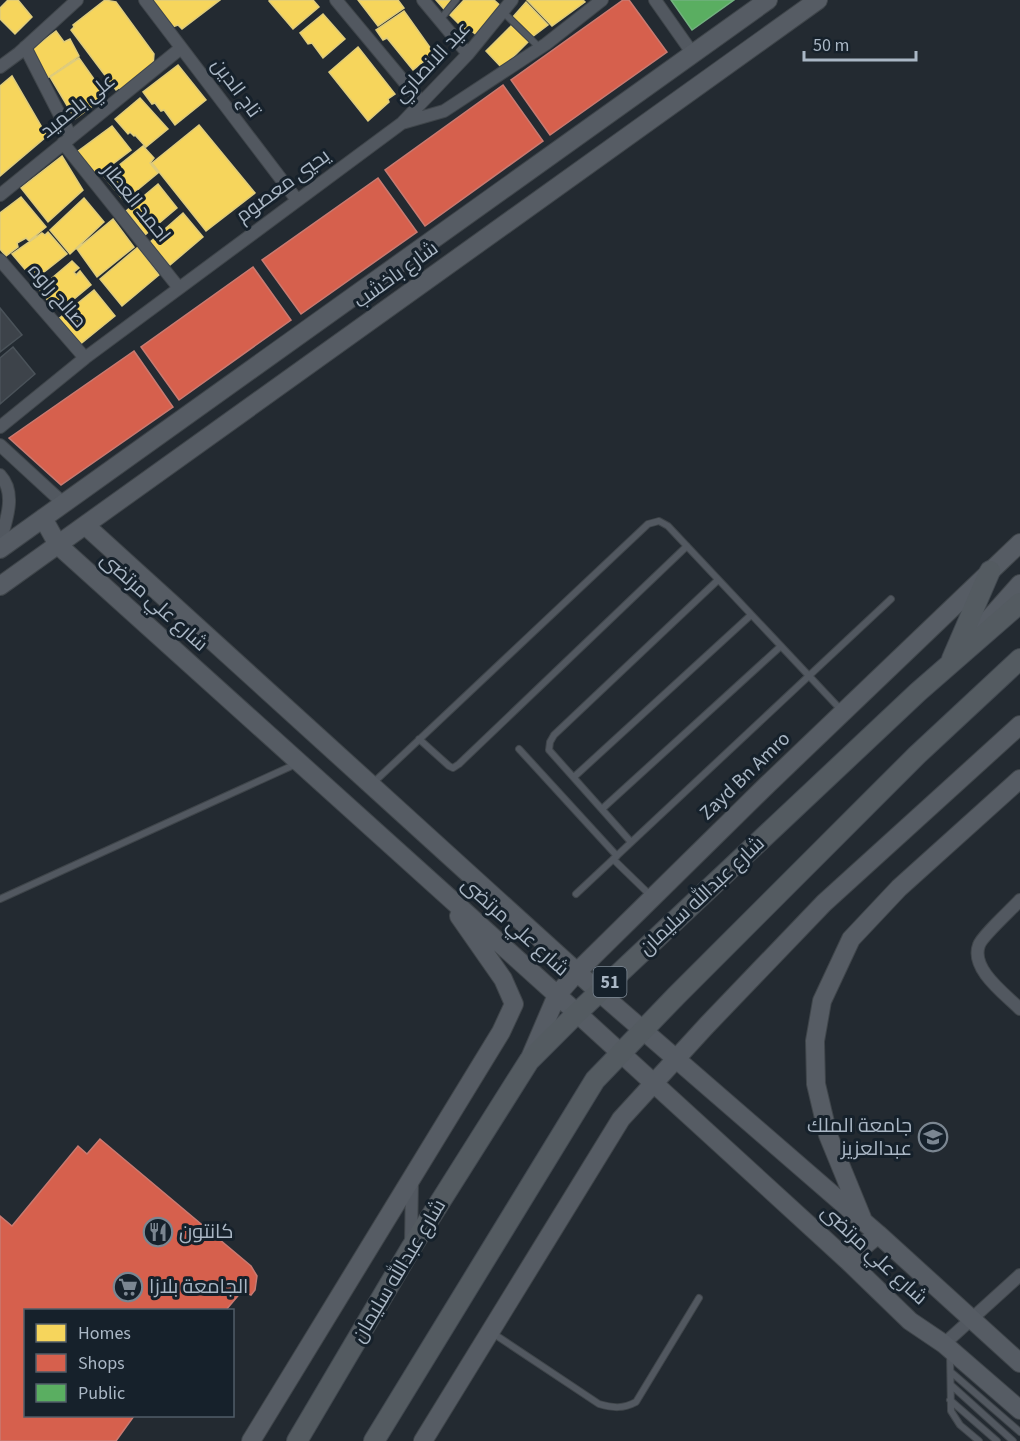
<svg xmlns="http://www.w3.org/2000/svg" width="1020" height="1441" font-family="'Source Sans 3',Cairo,sans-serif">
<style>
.homes{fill:#f6d55c;stroke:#dfcc7c;stroke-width:1.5}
.shops{fill:#d6604d;stroke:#c97a71;stroke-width:1.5}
.public{fill:#5aae61;stroke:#72b17f;stroke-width:1.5}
.building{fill:#3d434a;stroke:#4a5259;stroke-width:1.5}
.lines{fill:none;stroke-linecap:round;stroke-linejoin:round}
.service-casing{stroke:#3f454a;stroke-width:8}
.minor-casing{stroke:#3f454a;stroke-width:14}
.secondary-casing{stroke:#3f454a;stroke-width:20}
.primary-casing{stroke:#40474e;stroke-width:22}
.service{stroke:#525860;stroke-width:6}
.minor{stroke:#525860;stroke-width:12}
.secondary{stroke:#565c64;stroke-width:18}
.primary{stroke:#545b61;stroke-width:20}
.labels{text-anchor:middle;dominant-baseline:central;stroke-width:6;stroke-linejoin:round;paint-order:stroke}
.shield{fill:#16212b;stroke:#7e8a97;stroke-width:1.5}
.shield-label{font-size:18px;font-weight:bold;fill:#aab7c5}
.street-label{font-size:20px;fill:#aab7c5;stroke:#16212b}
.poi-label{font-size:20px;fill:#aab7c5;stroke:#16212b;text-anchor:start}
</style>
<rect width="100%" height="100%" fill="#232a31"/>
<path class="homes" d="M8 0H18L32 17 15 34 0 19V8Z
M105 0 116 2 154 54 153 66 121 90 119 88 116 90 71 30 74 27 73 25Z
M152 0H220L182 29 178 25 172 27Z
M271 0H313L319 7 293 29 269 1Z
M358 0H398L404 8 378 26Z
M436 0H452L444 9Z
M464 0H494L503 8 479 37 469 29 466 31 450 15Z
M527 0H583L585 2 552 26Z
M526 2 548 25 532 37 512 18Z
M404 11 434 53 413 70 387 38 383 40 376 30Z
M323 14 345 39 323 58 312 43 308 44 300 33Z
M513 24 529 41 502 68 486 51Z
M56 31 64 42 70 39 79 56 46 79 30 51Z
M358 47 395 94 388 99 389 102 368 121 329 72Z
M79 58 106 96 75 119 50 77Z
M178 65 206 100 175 125 164 110 161 111 155 103 152 104 143 92Z
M12 76 47 136 0 176V86Z
M140 98 168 129 146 147 135 135 134 136 130 132 128 134 115 119Z
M199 125 255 193 206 231 152 163Z
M112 126 131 150 97 176 77 152Z
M143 146 154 158 150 163 158 173 124 201 102 174 108 169 113 170Z
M62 156 83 190 48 222 21 188Z
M158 184 177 208 145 235 126 211Z
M21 197 46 227 29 241 26 238 17 243 18 247 6 256 0 249V213Z
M84 198 104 222 70 254 50 230Z
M183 213 203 237 170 265 149 243Z
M113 219 134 247 97 277 77 249Z
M48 232 67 254 34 280 12 254 42 233 45 235Z
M138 247 159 275 122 306 100 279Z
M72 261 79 268 74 272 76 275 80 271 91 285 62 309H58L55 304 52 306 39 289Z
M94 290 115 316 78 346 57 320Z"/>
<path class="shops" d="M623 0H629L667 52 550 135 511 80Z
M503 85 543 141 425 226 385 170Z
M378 178 417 232 301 314 262 260Z
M253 267 291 320 179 400 141 347Z
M134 351 173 407 61 485 9 438Z
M100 1139 251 1266 257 1276 255 1290 251 1295 242 1291 226 1310H26V1416H134L116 1441H0V1216L12 1226 78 1146 87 1154Z"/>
<path class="public" d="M671 0H734L692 30Z"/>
<path class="building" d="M0 308 22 335 0 352Z
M13 347 35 374 0 404V358Z"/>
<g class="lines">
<g class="service-casing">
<path id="service" d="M503 12 540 48
M440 20 456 0
M419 739 449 766 453 768 459 764 687 546
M519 749 617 856
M574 777 751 615
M372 784 648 524 659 521 668 526 843 712
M602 809 781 646
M631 842 549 750 550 742 554 735 718 580
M613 859 650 895
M576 894 891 599
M0 899 296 764
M491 1332 599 1404C613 1408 623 1409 636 1402L699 1298
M950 1353 951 1411 960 1425 979 1441
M951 1372 1020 1432
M951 1385 1013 1441
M950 1400 997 1441"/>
</g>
<g class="minor-casing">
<path id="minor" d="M145 0 297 200
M336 0 421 102
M423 0 468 54
M655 0 693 54
M25 47 71 137
M0 67 19 53 77 0
M403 122 468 54 512 0
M63 143 179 288
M0 195 181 48
M0 260 85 358
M0 427 85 358 402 123 444 111 546 44 602 0
M0 445 63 503
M0 475C17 493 6 521 0 542
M1020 900C1012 909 982 936 979 945 970 969 1005 994 1020 1009
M411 1245 412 1179
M944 1344 1020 1275"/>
</g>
<g class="secondary-casing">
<path id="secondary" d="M43 518 58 545 577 1013 847 1260 910 1321 944 1344 1020 1410
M85 525 599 992 878 1234 1020 1363
M0 549 768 0
M0 586 818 0
M980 629 1020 584
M530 1058 557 995 578 971 767 785 1020 543
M862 1218 828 1135 816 1084 815 1041 822 1001 851 939 899 888 1020 779
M847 1260 878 1234
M251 1441 501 1032 514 1004 503 979 459 916
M423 1441 621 1119 707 1025 824 903 1020 725"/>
</g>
<g class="primary-casing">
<path id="primary" d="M952 659 990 571
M297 1441 411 1248 529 1061 577 1013 918 692 1020 603
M374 1441 595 1080 677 995 917 755 1020 659"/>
</g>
<use href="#service" class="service"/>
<use href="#minor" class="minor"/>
<use href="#secondary" class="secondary"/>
<use href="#primary" class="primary"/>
</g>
<defs>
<g id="university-ring" transform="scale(1.5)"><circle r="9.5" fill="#16212b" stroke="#7b8691" stroke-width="1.5"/><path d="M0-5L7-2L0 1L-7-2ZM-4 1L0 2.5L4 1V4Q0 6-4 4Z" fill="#7b8691"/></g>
<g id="restaurant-ring" transform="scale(1.5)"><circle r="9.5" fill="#16212b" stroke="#7b8691" stroke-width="1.5"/><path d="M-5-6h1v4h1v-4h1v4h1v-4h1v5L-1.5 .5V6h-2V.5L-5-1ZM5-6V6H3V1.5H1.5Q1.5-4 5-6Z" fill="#7b8691"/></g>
<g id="supermarket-ring" transform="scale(1.5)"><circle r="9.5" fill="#16212b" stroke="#7b8691" stroke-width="1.5"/><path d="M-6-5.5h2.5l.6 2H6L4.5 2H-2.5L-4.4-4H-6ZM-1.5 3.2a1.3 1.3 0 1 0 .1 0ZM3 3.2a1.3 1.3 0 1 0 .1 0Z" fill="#7b8691"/></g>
</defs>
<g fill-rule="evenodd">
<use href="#university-ring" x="933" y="1137"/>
<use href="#restaurant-ring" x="158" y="1232"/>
<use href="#supermarket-ring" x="128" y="1287"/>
</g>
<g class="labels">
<rect class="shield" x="593.5" y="967" width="33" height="30" rx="4.5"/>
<g class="shield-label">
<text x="610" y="982">51</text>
</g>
<g class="street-label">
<text transform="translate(432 62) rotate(-47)">عيد الانصاري</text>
<text transform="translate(236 88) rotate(53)">تاج الدين</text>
<text transform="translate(78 106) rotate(-39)">علي باحميد</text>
<text transform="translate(283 186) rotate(-36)">يحيي معصوم</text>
<text transform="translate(136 203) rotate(51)">احمد العطار</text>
<text transform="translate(396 275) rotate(-36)">شارع باخشب</text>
<text transform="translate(57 296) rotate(49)">صالح راوه</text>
<text transform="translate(154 602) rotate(42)">شارع علي مرتضى</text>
<text transform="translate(745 776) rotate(-44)">Zayd Bn Amro</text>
<text transform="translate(702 896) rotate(-43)">شارع عبدالله سليمان</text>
<text transform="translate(515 927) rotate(42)">شارع علي مرتضى</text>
<text transform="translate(874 1255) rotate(43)">شارع علي مرتضى</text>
<text transform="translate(399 1271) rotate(-59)">شارع عبدالله سليمان</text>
</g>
<g class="poi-label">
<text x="912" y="1126" text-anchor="end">جامعة الملك<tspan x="912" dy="23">عبدالعزيز</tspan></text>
<text x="179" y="1232">كانتون</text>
<text x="149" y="1287">الجامعة بلازا</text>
</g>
</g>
<rect x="24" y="1309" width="210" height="108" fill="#16212b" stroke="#515d69" stroke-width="1.5"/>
<rect x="36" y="1324" width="30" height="18" fill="#f6d55c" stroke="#515d69" stroke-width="1.5"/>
<text x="78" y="1339" font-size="18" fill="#aab7c5">Homes</text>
<rect x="36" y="1354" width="30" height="18" fill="#d6604d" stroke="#515d69" stroke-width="1.5"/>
<text x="78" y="1369" font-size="18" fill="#aab7c5">Shops</text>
<rect x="36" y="1384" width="30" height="18" fill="#5aae61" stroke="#515d69" stroke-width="1.5"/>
<text x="78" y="1399" font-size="18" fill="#aab7c5">Public</text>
<path d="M804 51v9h112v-9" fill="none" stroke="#aab7c5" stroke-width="3"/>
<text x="813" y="51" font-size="18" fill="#aab7c5" stroke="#16212b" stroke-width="4.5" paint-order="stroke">50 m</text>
</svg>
